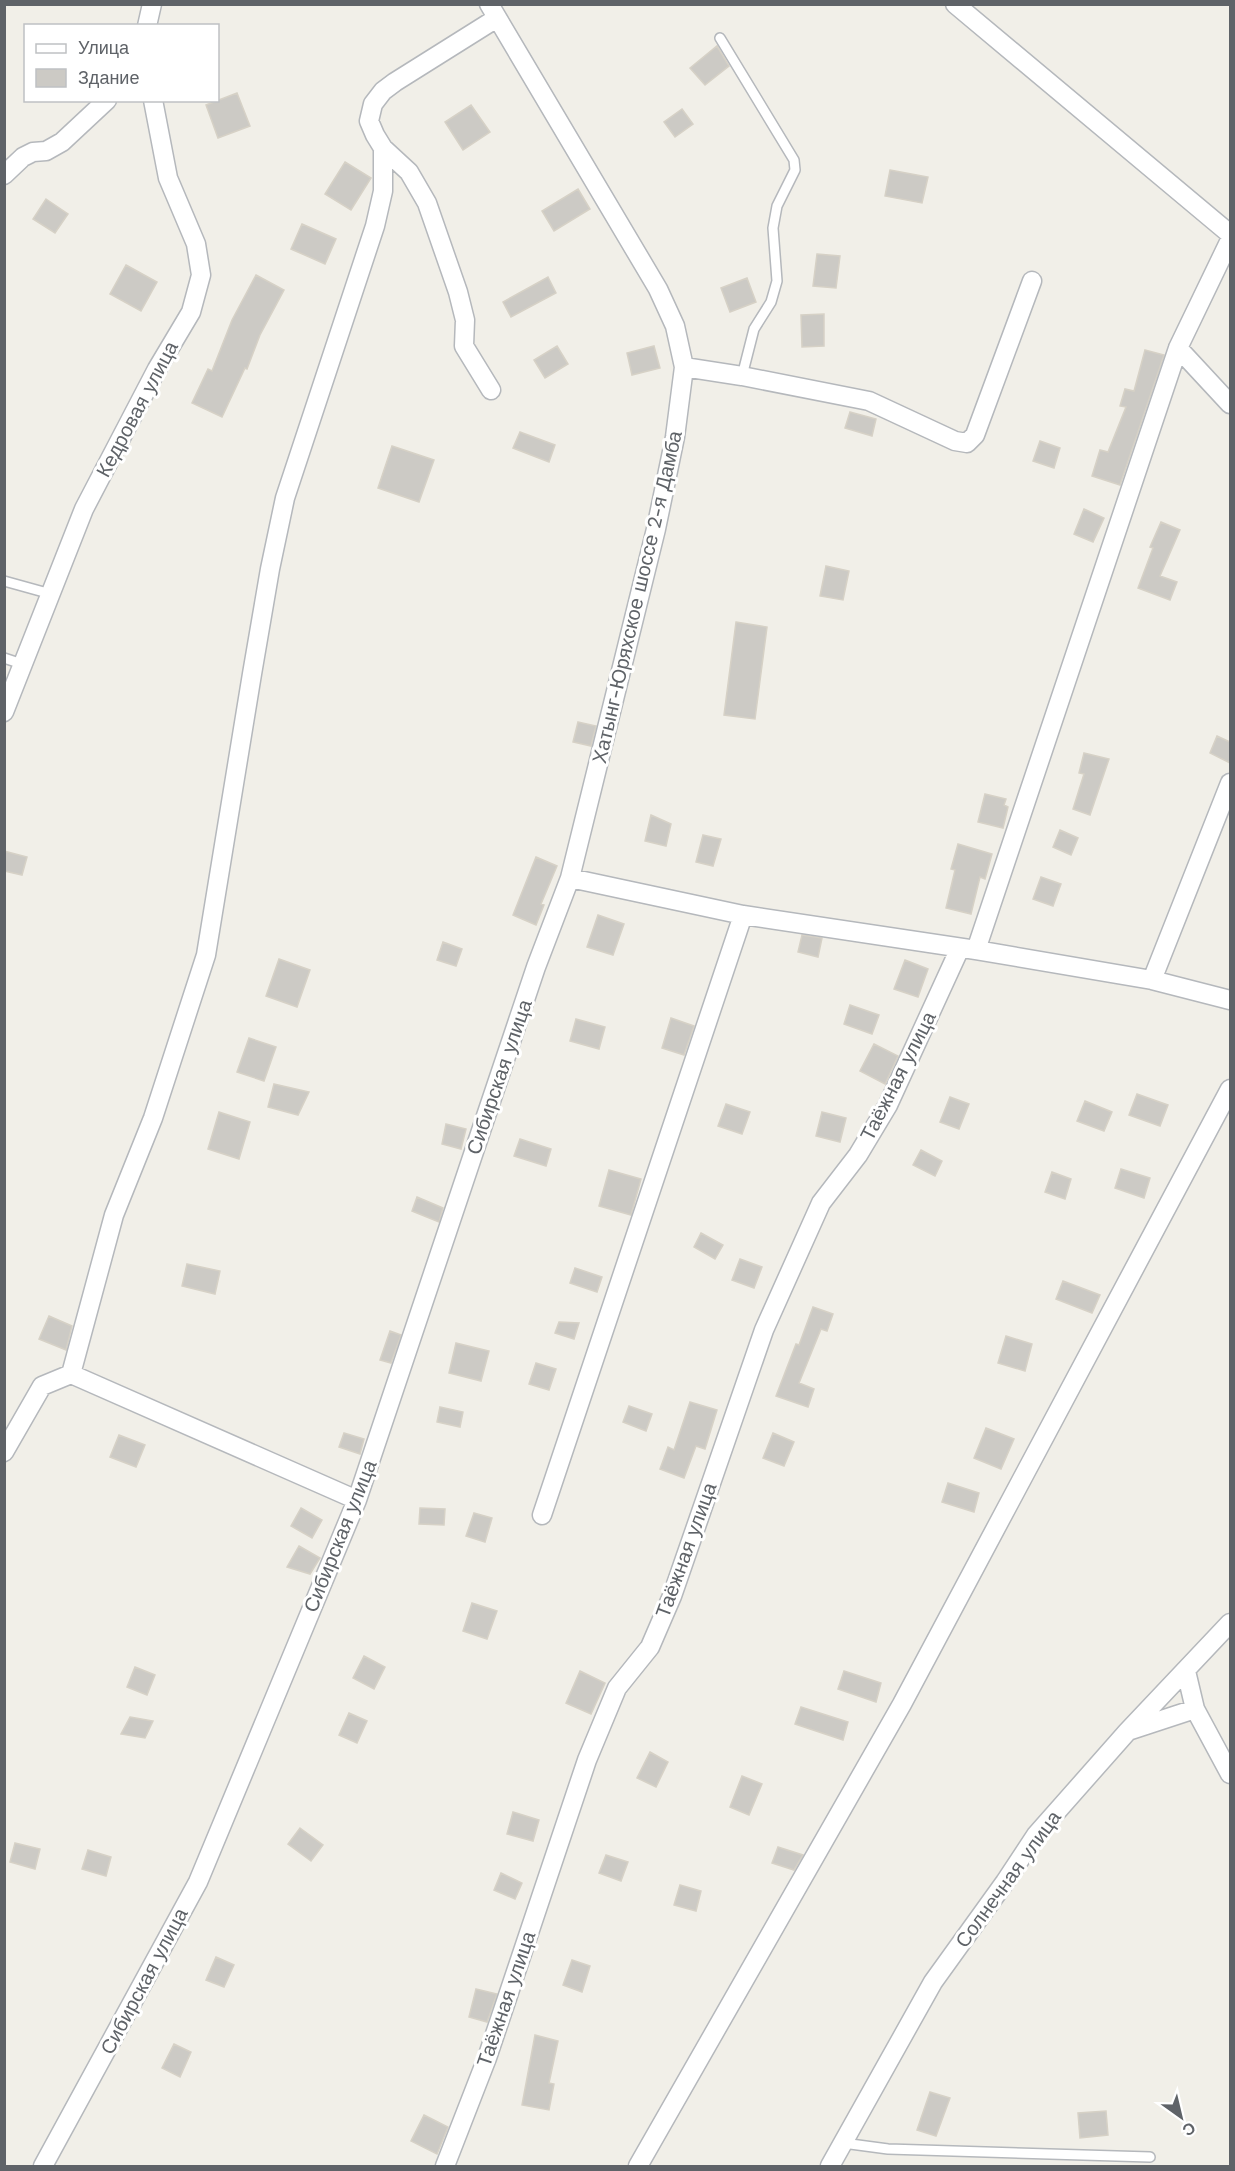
<svg xmlns="http://www.w3.org/2000/svg" width="1235" height="2171" font-family="'Work Sans',sans-serif">
<style>
.building{fill:#cccac5;stroke:#d6d1c6;stroke-width:1.5}
.lines{fill:none;stroke-linecap:round;stroke-linejoin:round}
.lane-casing{stroke:#b5b8bc;stroke-width:12}
.street-casing{stroke:#b5b8bc;stroke-width:21}
.lane{stroke:#fff;stroke-width:9}
.street{stroke:#fff;stroke-width:18}
.labels{text-anchor:middle;dominant-baseline:central;stroke-width:6;stroke-linejoin:round;paint-order:stroke}
.street-label{font-size:20px;fill:#5f6368;stroke:#fff}
</style>
<rect width="100%" height="100%" fill="#f1efe8"/>
<path class="building" d="M717 46 729 66 705 85 690 68Z
M237 93 250 126 218 138 206 105Z
M471 105 490 132 463 150 445 122Z
M682 109 693 124 675 137 664 122Z
M345 162 371 178 351 210 325 194Z
M890 170 928 177 922 203 885 196Z
M578 189 590 209 554 231 542 211Z
M46 199 68 214 55 233 33 219Z
M302 224 336 239 325 264 291 249Z
M817 254 840 256 836 288 813 286Z
M126 265 157 282 141 311 110 294Z
M256 275 284 290 260 335 247 369 245 368 222 417 192 403 208 369 212 371 232 320Z
M548 277 556 293 511 317 503 302Z
M747 278 756 302 730 312 721 288Z
M824 314V346L802 347 801 315Z
M557 346 568 364 545 378 534 360Z
M654 346 660 368 632 375 627 353Z
M1145 350 1164 355 1120 485 1092 476 1100 450 1108 452 1126 407 1120 406 1125 389 1134 391Z
M850 412 876 419 872 436 845 428Z
M520 432 555 445 549 462 513 448Z
M1040 441 1060 448 1054 468 1033 461Z
M392 446 434 460 419 502 378 488Z
M1084 509 1104 518 1093 542 1074 534Z
M1161 522 1180 530 1160 576 1177 582 1170 600 1138 588 1153 548 1150 547Z
M826 566 849 571 843 600 820 596Z
M736 622 767 627 755 719 724 715Z
M578 722 596 726 591 746 573 742Z
M1217 736 1230 742V763L1210 753Z
M1084 753 1109 759 1090 815 1073 809 1084 774 1079 773Z
M985 794 1006 799 1004 805 1008 807 1003 828 978 822Z
M651 815 671 824 666 846 645 841Z
M1060 830 1078 838 1071 855 1053 847Z
M703 835 721 839 713 866 696 862Z
M958 844 992 854 985 879 980 877 971 914 946 908 955 870 951 869Z
M4 851 27 857 22 875 4 871Z
M536 857 557 866 541 904 544 905 536 925 513 915Z
M1041 877 1061 884 1053 906 1033 899Z
M598 915 624 924 613 955 587 947Z
M802 935 822 938 818 957 798 952Z
M443 942 462 949 456 966 437 960Z
M279 959 310 970 297 1007 266 996Z
M905 960 928 969 918 997 894 989Z
M850 1005 879 1015 872 1034 844 1024Z
M671 1018 694 1026 684 1055 662 1048Z
M576 1019 605 1027 599 1049 570 1041Z
M249 1038 276 1047 264 1081 237 1072Z
M874 1044 898 1056 885 1084 860 1071Z
M274 1084 309 1092 298 1115 268 1107Z
M1137 1094 1168 1105 1160 1126 1129 1115Z
M950 1097 969 1104 959 1129 940 1122Z
M1085 1101 1112 1112 1104 1131 1077 1121Z
M726 1104 750 1112 742 1134 718 1126Z
M219 1112 250 1122 239 1159 208 1149Z
M822 1112 846 1118 840 1142 816 1136Z
M446 1124 466 1129 461 1149 442 1144Z
M520 1139 551 1149 546 1166 514 1156Z
M921 1150 942 1161 935 1176 913 1165Z
M1121 1169 1150 1178 1144 1198 1115 1188Z
M609 1170 641 1179 631 1215 599 1206Z
M1052 1172 1071 1179 1065 1199 1045 1192Z
M417 1197 443 1208 439 1222 412 1211Z
M701 1233 723 1245 715 1259 694 1247Z
M740 1259 762 1267 754 1288 732 1280Z
M187 1264 220 1271 215 1294 182 1286Z
M575 1268 602 1277 597 1292 570 1283Z
M1063 1281 1100 1295 1092 1313 1056 1299Z
M813 1307 833 1314 827 1331 821 1329 799 1383 814 1389 808 1407 776 1396 796 1344 799 1345Z
M49 1316 72 1326 66 1350 39 1339Z
M559 1322 579 1323 574 1339 555 1333Z
M390 1331 401 1335 391 1363 380 1360Z
M1006 1336 1032 1344 1025 1371 998 1363Z
M456 1343 489 1351 481 1381 449 1373Z
M536 1363 556 1369 549 1390 529 1384Z
M690 1402 717 1410 705 1449 696 1446 684 1478 660 1469 668 1447 674 1450Z
M629 1406 652 1414 646 1431 623 1422Z
M440 1407 463 1412 460 1427 437 1422Z
M986 1428 1014 1439 1001 1469 974 1458Z
M344 1433 364 1439 360 1454 339 1447Z
M773 1433 794 1442 784 1466 763 1458Z
M119 1435 145 1445 136 1467 110 1457Z
M948 1483 979 1493 974 1512 942 1502Z
M301 1508 322 1520 312 1538 291 1526Z
M420 1508 445 1509 444 1525 419 1524Z
M474 1513 492 1518 485 1542 466 1536Z
M299 1546 320 1558 310 1574 287 1567Z
M472 1603 497 1611 487 1639 463 1631Z
M364 1656 385 1667 374 1689 353 1678Z
M135 1667 155 1675 147 1695 127 1687Z
M580 1671 605 1683 591 1714 566 1703Z
M844 1671 881 1683 876 1702 838 1689Z
M801 1707 848 1722 843 1740 795 1724Z
M349 1713 367 1721 357 1743 339 1735Z
M130 1717 153 1721 145 1738 121 1734Z
M650 1752 668 1762 656 1787 637 1778Z
M742 1776 762 1784 749 1815 730 1807Z
M513 1812 539 1820 533 1841 507 1834Z
M300 1828 323 1845 311 1861 288 1844Z
M15 1843 40 1849 35 1869 10 1862Z
M778 1847 803 1855 794 1870 772 1863Z
M88 1850 111 1857 106 1876 82 1869Z
M606 1855 628 1862 621 1881 599 1873Z
M501 1873 522 1883 515 1899 494 1890Z
M680 1885 701 1891 696 1911 674 1905Z
M216 1957 234 1965 224 1987 206 1980Z
M572 1960 590 1966 582 1992 563 1985Z
M476 1989 497 1994 487 2022 469 2017Z
M535 2035 558 2041 549 2083 554 2084 549 2110 522 2105Z
M174 2044 191 2052 180 2077 162 2068Z
M930 2092 950 2098 936 2136 917 2130Z
M1106 2111 1108 2135 1080 2138 1078 2113Z
M424 2115 448 2127 437 2154 411 2141Z"/>
<g class="lines">
<g class="lane-casing">
<path id="lane" d="M720 38 794 160 795 170 777 206 773 228 777 281 771 302 754 329 742 376
M4 581 51 594
M4 658 22 664
M843 2143 888 2149 1150 2157"/>
</g>
<g class="street-casing">
<path id="street" d="M955 4 1230 234
M147 26 152 4
M383 148 409 172 427 203 458 292 465 320 464 346 491 390
M4 175 23 157 33 152 46 151 62 142 107 100
M1178 348 1230 404
M684 367 742 376 869 401 955 441 967 443 975 435 1032 281
M4 712 84 509 157 369 191 312 201 275 196 244 168 178 153 100
M570 878 743 915 976 950 1152 980 1230 1000
M976 950 1178 348 1230 240
M1152 980 1230 783
M71 1374 357 1500
M4 1452 42 1386 71 1374 114 1215 153 1118 206 955 252 674 270 569 285 498 375 226 383 191V148L375 135 369 121 373 104 383 91 395 82 497 18
M542 1515 743 915
M1186 1671 1195 1709 1230 1774
M1128 1731 1195 1709
M43 2166 198 1882 357 1500 536 967 570 878 656 529 675 437 684 367 675 326 658 289 489 4
M445 2166 487 2058 587 1760 617 1688 650 1647 672 1596 764 1330 821 1203 858 1155 888 1105 960 948
M638 2166 902 1704 1230 1089
M830 2166 933 1982 1005 1882 1036 1835 1127 1732 1230 1623"/>
</g>
<use href="#lane" class="lane"/>
<use href="#street" class="street"/>
</g>
<g class="labels">
<g class="street-label">
<text transform="translate(137 409) rotate(-62)">Кедровая улица</text>
<text transform="translate(637 597) rotate(-77)">Хатынг-Юряхское шоссе 2-я Дамба</text>
<text transform="translate(898 1076) rotate(-63)">Таёжная улица</text>
<text transform="translate(499 1077) rotate(-71)">Сибирская улица</text>
<text transform="translate(340 1536) rotate(-68)">Сибирская улица</text>
<text transform="translate(686 1550) rotate(-70)">Таёжная улица</text>
<text transform="translate(1008 1879) rotate(-54)">Солнечная улица</text>
<text transform="translate(144 1981) rotate(-62)">Сибирская улица</text>
<text transform="translate(506 1999) rotate(-71)">Таёжная улица</text>
</g>
</g>
<rect width="1235" height="2171" fill="none" stroke="#5f6368" stroke-width="12"/>
<rect x="24" y="24" width="195" height="78" fill="#ffffff" stroke="#bfc1c3" stroke-width="1.5"/>
<rect x="36" y="44" width="30" height="9" fill="#ffffff" stroke="#bfc1c3" stroke-width="1.5"/>
<text x="78" y="54" font-size="18" fill="#5f6368">Улица</text>
<rect x="36" y="69" width="30" height="18" fill="#cccac5" stroke="#bfc1c3" stroke-width="1.5"/>
<text x="78" y="84" font-size="18" fill="#5f6368">Здание</text>
<g transform="translate(1181 2117) rotate(146)" stroke="#ffffff" stroke-width="4.5" paint-order="stroke">
<path d="M0-4.5L10 22L0 15L-10 22Z" fill="#5f6368"/>
<text y="-9" font-size="16" font-weight="bold" text-anchor="middle" fill="#5f6368">С</text>
</g>
</svg>
